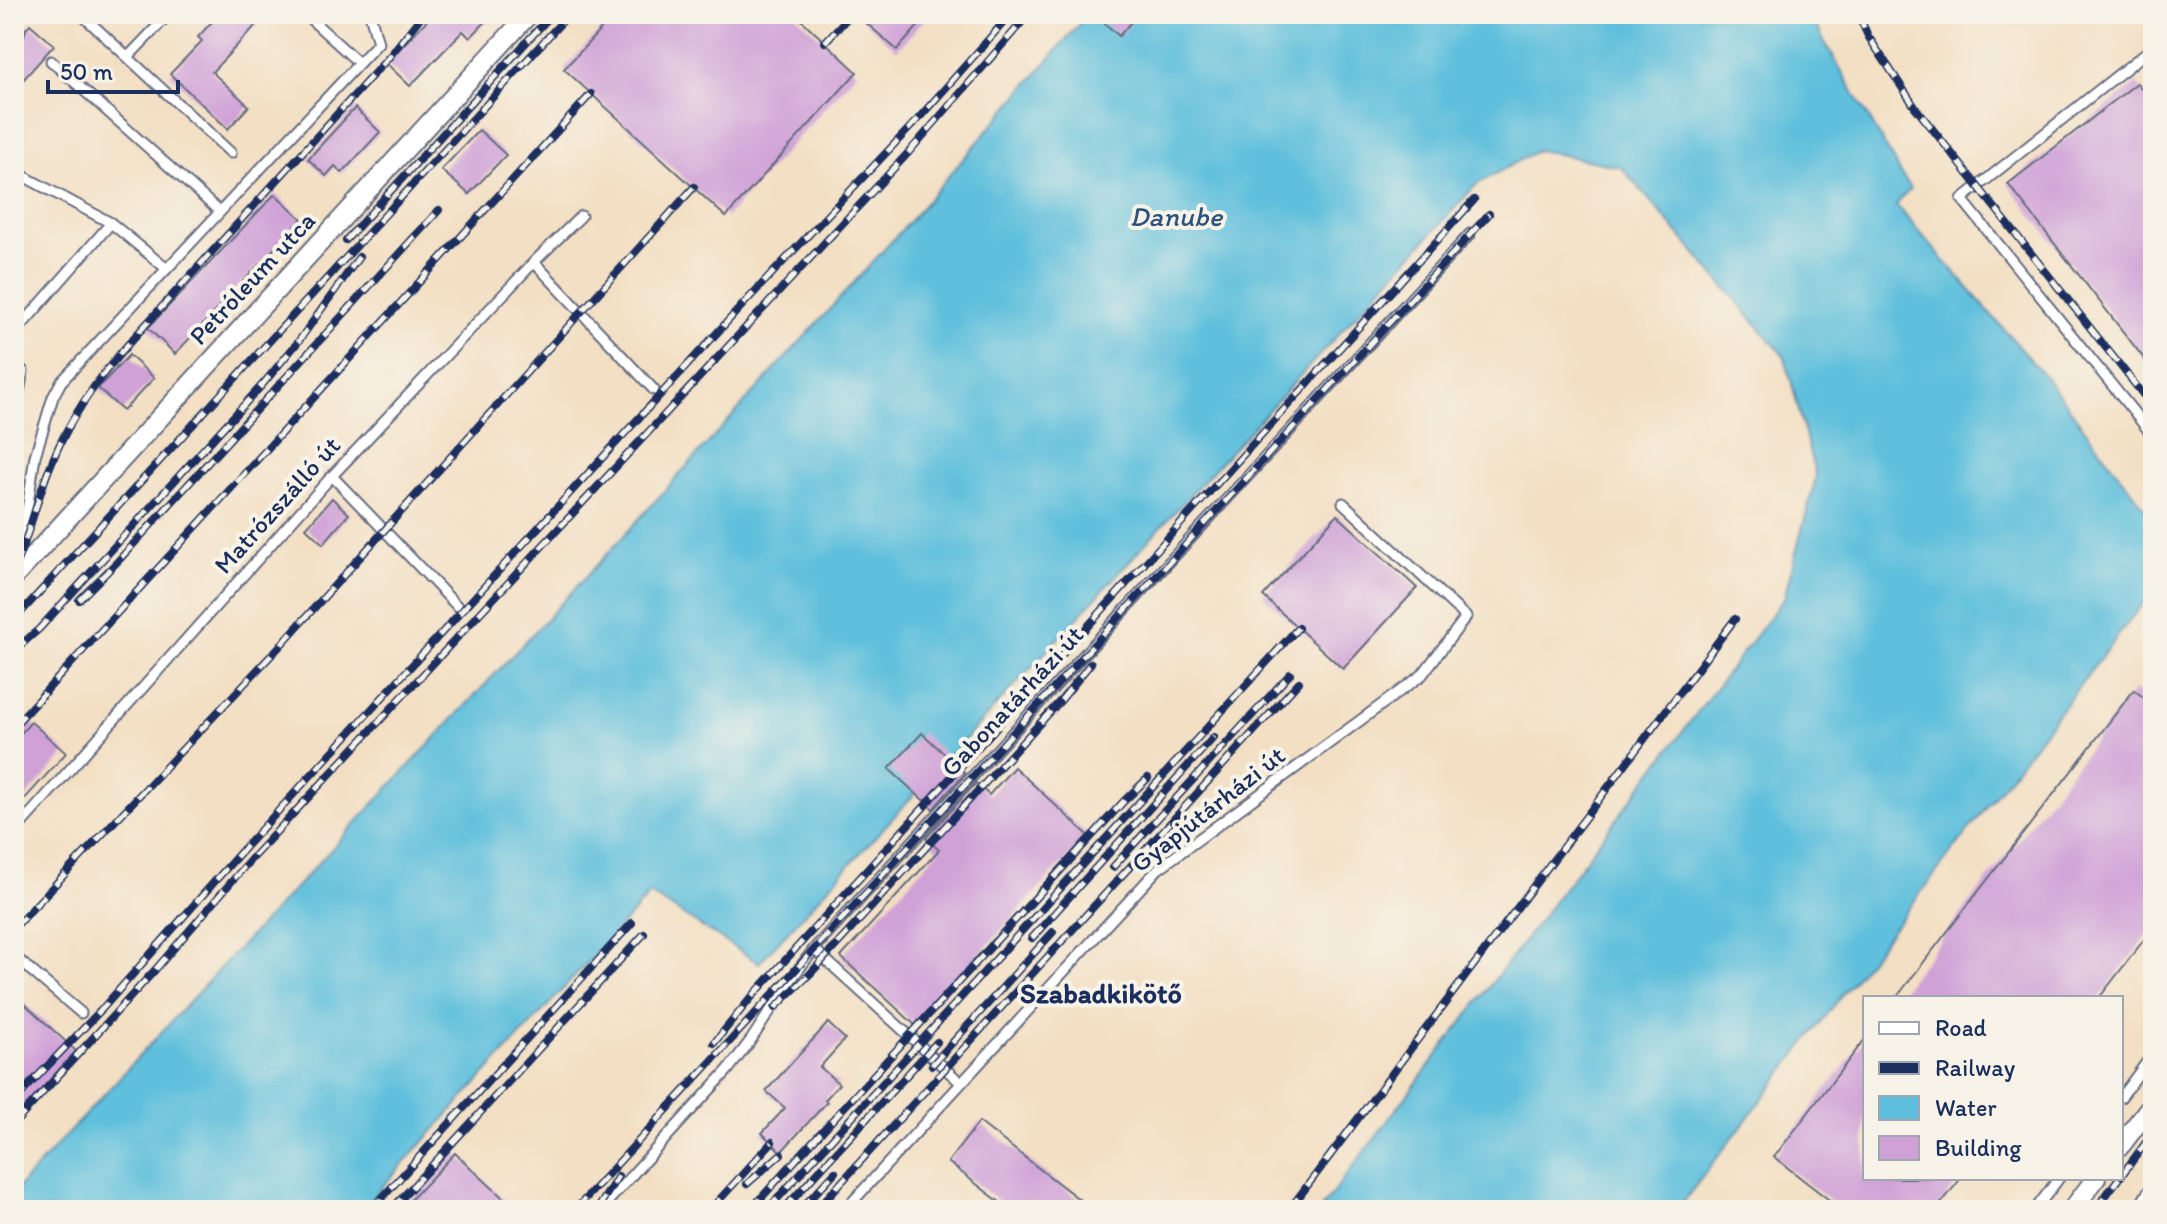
<svg xmlns="http://www.w3.org/2000/svg" width="2167" height="1224" font-family="Itim,sans-serif">
<style>
.water{fill:#5ebfdc;stroke:#3c779d;stroke-width:2}
.building{fill:#cfa1d7}
.lines{fill:none;stroke-linecap:round;stroke-linejoin:round}
.service-casing{stroke:#676d81;stroke-width:13}
.minor-casing{stroke:#676d81;stroke-width:22}
.service{stroke:#fff;stroke-width:9}
.minor{stroke:#fff;stroke-width:18}
.rail-casing{stroke:#1b2f5e;stroke-width:8}
.rail{stroke:#f7f3e8;stroke-width:5;stroke-dasharray:15;stroke-linecap:butt}
.labels{text-anchor:middle;dominant-baseline:central;stroke-width:8;stroke-linejoin:round;paint-order:stroke}
.street-label{font-size:26px;fill:#1b2f5e;stroke:#f7f3e8}
.water-label{font-size:28px;font-style:italic;fill:#2c537e;stroke:#f7f3e8}
.neighbourhood-label{font-size:28px;font-weight:bold;fill:#1b2f5e;stroke:#f7f3e8}
</style>
<rect width="100%" height="100%" fill="#f7f3e8"/>
<filter id="ink" filterUnits="userSpaceOnUse"><feTurbulence type="fractalNoise" baseFrequency=".0125" numOctaves="2"/><feDisplacementMap in="SourceGraphic" scale="16" xChannelSelector="R" yChannelSelector="G"/><feConvolveMatrix kernelMatrix="1 2 1 2 8 2 1 2 1" color-interpolation-filters="sRGB"/></filter>
<filter id="wash" filterUnits="userSpaceOnUse"><feTurbulence type="fractalNoise" baseFrequency=".006" numOctaves="4" result="noise"/><feDisplacementMap in="SourceGraphic" scale="32" xChannelSelector="R" yChannelSelector="G"/><feGaussianBlur stdDeviation="1.8" result="paint"/><feColorMatrix in="noise" values="0 0 0 0 0 0 0 0 0 0 0 0 0 0 0 0 0 1.4 0 .05"/><feComposite in="paint" operator="in"/></filter>
<g filter="url(#wash)">
<rect width="100%" height="100%" fill="#f3dfc3"/>
<path class="water" d="M1088 14H1811L1823 39 1910 189 1896 205 2048 380 2153 520V590L1677 1210H1320L1784 598 1816 477 1785 357 1621 167 1538 150 1476 185 759 963 650 894 361 1210H14V1192L225 963 610 551 909 222Z"/>
<g id="blocks">
<path class="building" d="M219 14H247L257 24 212 72 249 106 228 129 170 74 202 41 198 37Z
M433 14H493L470 38 463 31 410 86 386 63Z
M615 14H795L857 72 726 217 564 69Z
M856 14H929L897 50Z
M1094 14H1138L1119 36Z
M30 24 54 45 14 90V42L18 38 24 36 26 29Z
M2137 83 2153 104V370L2008 184Z
M355 108 380 132 342 173 335 166 326 176 308 159Z
M479 130 506 155 469 194 441 170Z
M275 194 302 219 175 354 148 328Z
M129 355 154 378 123 411 98 388Z
M332 498 349 514 323 544 306 528Z
M1337 515 1417 588 1343 669 1263 596Z
M2134 690 2153 705V928L2099 998H1896Z
M31 722 66 753 14 811V741Z
M922 733 965 773 933 809 889 769Z
M1014 767 1088 835 915 1025 841 957 939 850 926 838 976 783 989 795Z
M14 994 76 1051 14 1119Z
M828 1023 845 1039 820 1067 839 1084 825 1100 827 1102 781 1152 762 1133 785 1108 766 1091Z
M1865 1039V1178H1961L1936 1210H1842L1774 1157Z
M979 1122 1093 1210H1010L948 1162Z
M455 1153 516 1210H401Z"/>
</g>
</g>
<g filter="url(#ink)">
<use href="#blocks" fill-opacity="0" stroke="#676d81" stroke-width="2"/>
<g class="lines">
<g class="service-casing">
<path id="service" d="M81 14 231 153
M305 14 359 63
M14 27 19 31
M2153 47 1962 199 2153 436
M128 57 169 14
M51 61 220 212
M14 171 111 223
M534 262 654 390
M14 334 111 223 167 269
M14 363 23 371 14 418
M332 476 457 606
M14 514 18 547
M18 571 35 456 53 397 61 382 378 43 370 14
M14 832 332 476 534 262 581 216
M814 949 961 1083
M14 956 81 1013
M2121 1097 2153 1054
M600 1210 728 1070 751 1040 789 982 814 949 1470 234
M845 1210 1158 869 1422 675 1466 617 1343 503
M2035 1210 2059 1178
M2137 1210 2153 1184"/>
</g>
<g class="minor-casing">
<path id="minor" d="M14 577 529 14
M2121 1145 2153 1103
M2072 1210 2096 1178"/>
</g>
<use href="#service" class="service"/>
<use href="#minor" class="minor"/>
<g class="rail-casing">
<path id="rail" d="M1858 14 1868 36 1915 107 2153 407
M825 42 851 14
M346 240 552 14
M14 568C30 534 37 497 52 462 70 417 98 378 130 342L389 57 423 14
M79 600 118 561 439 210
M14 620 569 14
M14 651 39 629 263 384 298 342 359 257
M14 726 591 94
M1113 867 1290 674
M14 928 279 647 694 187
M1032 938 1214 737
M775 1008 810 974 1062 699 1091 663
M714 1043 750 999 1474 200
M932 1065 1053 932
M14 1101 102 1009 246 846 749 298 919 118 1011 14
M14 1124 155 970 252 858 909 152 1029 14
M2121 1176 2153 1133
M747 1184 781 1154
M371 1210 632 923
M391 1210 644 934
M575 1210 1489 214
M597 1210 618 1176
M710 1210 772 1142
M750 1210 1124 801 1148 778
M767 1210 1298 628
M783 1210 937 1042
M800 1210 835 1172
M816 1210 1299 682
M1289 1210 1735 619
M2095 1210 2119 1178"/>
</g>
<use href="#rail" class="rail"/>
</g>
</g>
<g class="labels">
<g class="street-label">
<text transform="translate(252 278) rotate(-47)">Petróleum utca</text>
<text transform="translate(277 505) rotate(-48)">Matrózszálló út</text>
<text transform="translate(1012 701) rotate(-47)">Gabonatárházi út</text>
<text transform="translate(1208 809) rotate(-38)">Gyapjútárházi út</text>
</g>
<g class="water-label">
<text x="1176" y="216">Danube</text>
</g>
<g class="neighbourhood-label">
<text x="1101" y="993">Szabadkikötő</text>
</g>
</g>
<rect width="2167" height="1224" fill="none" stroke="#f7f3e8" stroke-width="48"/>
<rect x="1863" y="996" width="260" height="184" fill="#f7f3e8" stroke="#9fa5b1" stroke-width="2"/>
<rect x="1879" y="1022" width="40" height="12" fill="#ffffff" stroke="#9fa5b1" stroke-width="2"/>
<text x="1935" y="1036" font-size="24" fill="#1b2f5e">Road</text>
<rect x="1879" y="1062" width="40" height="12" fill="#1b2f5e" stroke="#9fa5b1" stroke-width="2"/>
<text x="1935" y="1076" font-size="24" fill="#1b2f5e">Railway</text>
<rect x="1879" y="1096" width="40" height="24" fill="#5ebfdc" stroke="#9fa5b1" stroke-width="2"/>
<text x="1935" y="1116" font-size="24" fill="#1b2f5e">Water</text>
<rect x="1879" y="1136" width="40" height="24" fill="#cfa1d7" stroke="#9fa5b1" stroke-width="2"/>
<text x="1935" y="1156" font-size="24" fill="#1b2f5e">Building</text>
<path d="M48 80v12h130v-12" fill="none" stroke="#1b2f5e" stroke-width="4"/>
<text x="60" y="80" font-size="24" fill="#1b2f5e" stroke="#f7f3e8" stroke-width="6" paint-order="stroke">50 m</text>
</svg>
